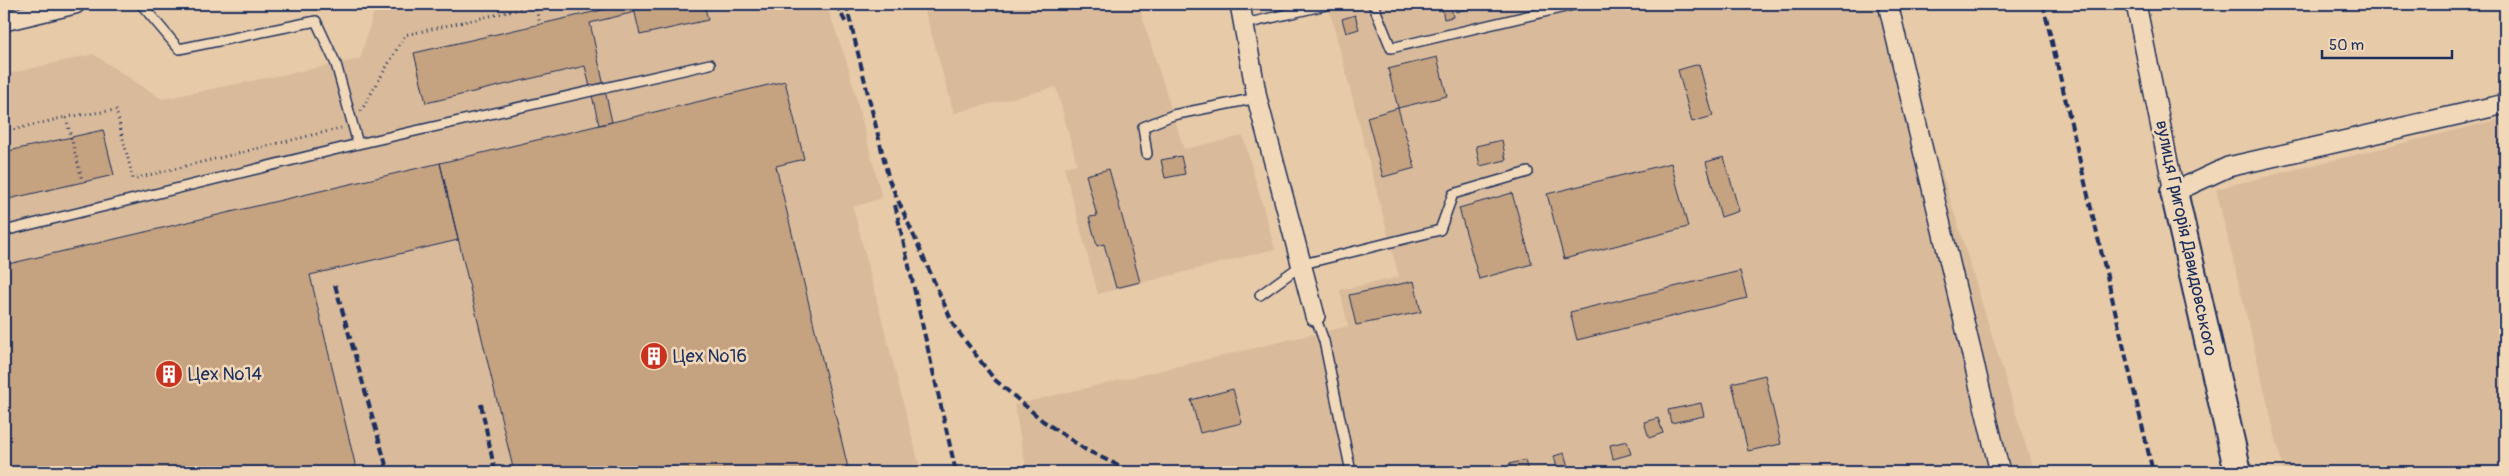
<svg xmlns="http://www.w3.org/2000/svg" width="2509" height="476" font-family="Pangolin,sans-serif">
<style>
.built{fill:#d9bb9b}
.building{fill:#c5a280;stroke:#1b2f5e}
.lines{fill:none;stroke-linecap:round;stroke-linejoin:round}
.lane-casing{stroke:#1b2f5e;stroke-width:12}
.street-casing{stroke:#1b2f5e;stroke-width:22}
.secondary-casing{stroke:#1b2f5e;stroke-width:30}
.path{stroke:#1b2f5e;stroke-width:3;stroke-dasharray:1 4;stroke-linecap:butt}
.lane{stroke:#f1d8b9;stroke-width:9}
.street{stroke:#f1d8b9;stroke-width:19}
.secondary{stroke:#f1d8b9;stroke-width:26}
.rail{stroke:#1b2f5e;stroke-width:4;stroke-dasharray:8 4;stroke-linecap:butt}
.labels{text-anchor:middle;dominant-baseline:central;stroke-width:5;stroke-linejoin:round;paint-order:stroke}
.street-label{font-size:18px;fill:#1b2f5e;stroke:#f1d8b9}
.poi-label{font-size:18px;fill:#1b2f5e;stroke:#f1d8b9;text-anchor:start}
</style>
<rect width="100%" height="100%" fill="#e7caa8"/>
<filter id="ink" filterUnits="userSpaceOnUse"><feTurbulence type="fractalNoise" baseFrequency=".02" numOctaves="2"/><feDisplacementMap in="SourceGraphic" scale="10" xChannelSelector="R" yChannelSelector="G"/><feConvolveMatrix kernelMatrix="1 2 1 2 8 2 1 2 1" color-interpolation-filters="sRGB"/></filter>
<g filter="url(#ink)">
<path class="built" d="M376 4H826L848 66 882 198 853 207 921 472H4V75L93 54 162 99 360 59Z
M923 4H1138L1184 149 1243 136 1275 249 1098 294 1064 167 1077 164 1056 87 954 113Z
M1328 4H1890L2034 472H1027L1014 405 1348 326 1340 290 1399 277Z
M2505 118V472H2284L2216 189Z"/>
<path class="building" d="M628 4H633L635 12 590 23 612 122 599 125 585 66 426 103 414 53Z
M633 4H704L708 20 640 35Z
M1454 4H1469L1470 8 1456 12Z
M1451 5 1453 17 1444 19 1442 8Z
M1355 15 1359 29 1346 33 1342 19Z
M1437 57 1447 96 1398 108 1388 69Z
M1699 64 1713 116 1692 122 1678 70Z
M785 81 804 159 776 166 849 472H514L440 163Z
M1398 108 1415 168 1383 177 1367 117Z
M103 130 114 175 4 200V152Z
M1502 140 1506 160 1480 166 1476 146Z
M1181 156 1185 174 1165 178 1161 160Z
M1724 157 1739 211 1721 217 1706 162Z
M440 163 458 240 310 275 357 472H4V265Z
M1671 163 1688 227 1564 259 1547 194Z
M1109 169 1140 282 1116 288 1104 244 1097 246 1089 217 1097 216 1086 175Z
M1512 193 1532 264 1479 279 1459 208Z
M1740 271 1747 298 1577 340 1570 312Z
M1414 281 1421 312 1356 325 1349 295Z
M1765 375 1781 444 1748 451 1732 383Z
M1233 389 1242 423 1200 433 1191 400Z
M1701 403 1704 416 1671 423 1668 410Z
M1658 418 1663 433 1649 438 1644 422Z
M1627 441 1631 454 1613 459 1610 445Z
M1564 453 1569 470 1558 472 1554 456Z
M1525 460 1528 472H1512L1509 464Z
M1491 468 1492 472H1473Z"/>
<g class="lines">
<g class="lane-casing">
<path id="lane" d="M141 4 179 49 316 21 336 64 358 144
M1373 4 1391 48 1578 4
M1245 24 1330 4
M1147 154 1143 127 1173 115 1257 98
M4 231 358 144 710 64
M1260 295 1303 264 1440 230 1453 194 1528 172
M1315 316 1324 341 1351 472"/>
</g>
<g class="street-casing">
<path id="street" d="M1240 4 1257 98 1315 316
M1888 4 2000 472
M2136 4 2174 192 2228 167 2505 104
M4 21 75 4"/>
</g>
<g class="secondary-casing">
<path id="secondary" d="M2174 192 2238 472"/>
</g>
<path class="path" d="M361 111 405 35 535 6 540 24
M66 117 116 110 133 179 341 128
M4 132 66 117 82 180"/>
<use href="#lane" class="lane"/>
<use href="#street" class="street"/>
<use href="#secondary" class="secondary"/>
<path class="rail" d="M836 4 846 23
M846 4 889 180 954 326 994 379 1043 421 1086 450 1132 472
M2043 4 2153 472
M895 205 956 472
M335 285 388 472
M481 404 495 472
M1423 472 1444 468"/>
</g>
</g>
<defs>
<g id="building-disc" transform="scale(1.4375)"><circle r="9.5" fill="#c8321e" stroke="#f1d8b9"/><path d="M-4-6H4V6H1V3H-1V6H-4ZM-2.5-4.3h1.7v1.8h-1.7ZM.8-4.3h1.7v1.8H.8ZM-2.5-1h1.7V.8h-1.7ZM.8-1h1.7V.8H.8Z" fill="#fff"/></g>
</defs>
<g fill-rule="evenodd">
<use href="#building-disc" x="654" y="356"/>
<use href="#building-disc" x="169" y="374"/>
</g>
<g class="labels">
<g class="street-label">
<text transform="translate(2186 238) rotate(78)">вулиця Григорія Давидовського</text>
</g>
<g class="poi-label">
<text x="673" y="356">Цех №16</text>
<text x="188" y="374">Цех №14</text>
</g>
</g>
<rect width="2509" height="476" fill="none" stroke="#f1d8b9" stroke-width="20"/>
<rect x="10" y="10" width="2489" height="456" fill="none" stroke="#1b2f5e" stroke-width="2" filter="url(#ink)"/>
<path d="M2322 50v8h130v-8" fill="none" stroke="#1b2f5e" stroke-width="2.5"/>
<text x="2329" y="50" font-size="15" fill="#1b2f5e" stroke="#f1d8b9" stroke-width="4" paint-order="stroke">50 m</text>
</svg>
